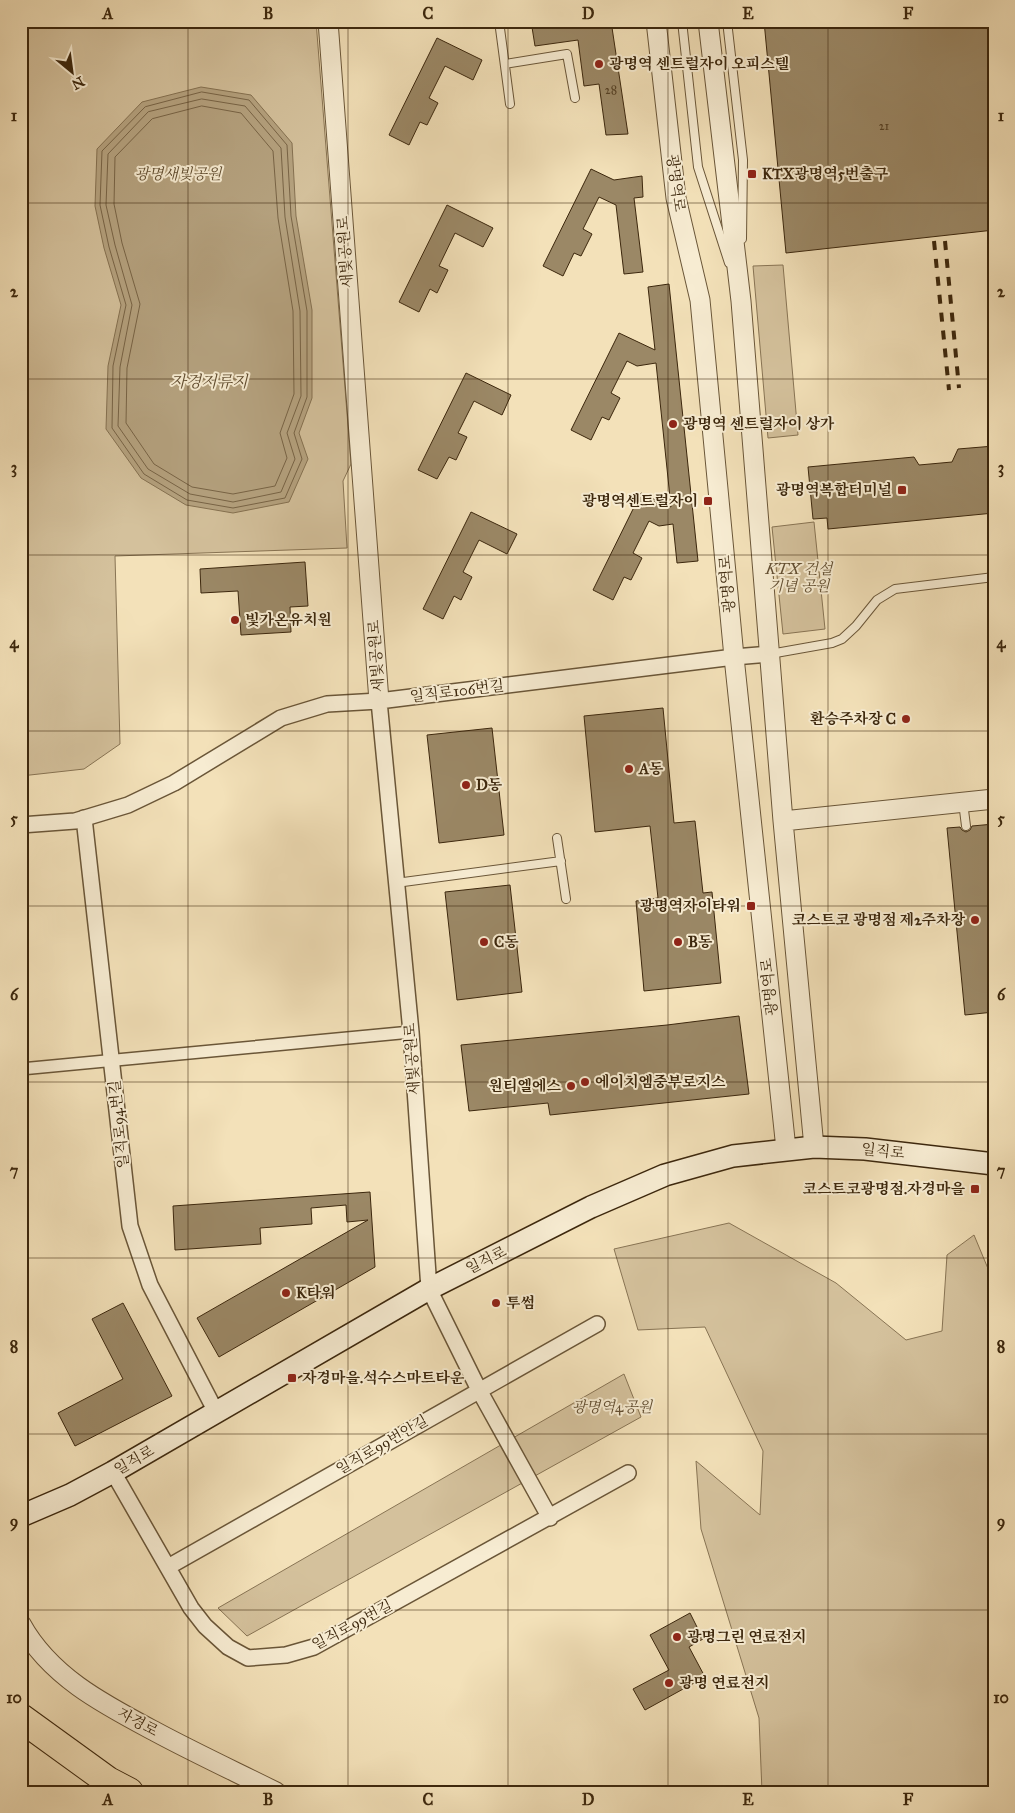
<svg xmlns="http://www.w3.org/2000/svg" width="1015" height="1813" font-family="'IM FELL Great Primer','Noto Serif KR',serif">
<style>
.green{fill:#d4c19c;stroke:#887454}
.water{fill:#b5a27f;stroke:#857151}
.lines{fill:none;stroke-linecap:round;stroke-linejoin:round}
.shore{stroke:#786446;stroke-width:1}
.building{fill:#9b8866;stroke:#3c270d}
.service-casing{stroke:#6a5638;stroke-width:10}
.pedestrian-casing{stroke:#6a5638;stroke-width:14}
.minor-casing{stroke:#6a5638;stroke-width:18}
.tertiary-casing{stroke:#6a5638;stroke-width:21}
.secondary-casing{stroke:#3c270d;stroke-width:24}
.motorway-casing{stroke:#3c270d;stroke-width:30}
.service{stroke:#f7ecd2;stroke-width:8}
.pedestrian{stroke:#f7ecd2;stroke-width:11}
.minor{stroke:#f7ecd2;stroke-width:15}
.tertiary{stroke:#f7ecd2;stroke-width:19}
.secondary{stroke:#f7ecd2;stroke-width:21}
.motorway{stroke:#f3e1b9;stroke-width:28}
.rail{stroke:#3c270d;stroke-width:4;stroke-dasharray:9 9;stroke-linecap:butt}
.grid{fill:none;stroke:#3c270d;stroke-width:1;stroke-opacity:0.55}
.poi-dot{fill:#8f2418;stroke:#f7ecd2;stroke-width:2}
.labels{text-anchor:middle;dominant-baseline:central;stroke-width:4;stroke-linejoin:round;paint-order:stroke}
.number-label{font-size:12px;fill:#543f23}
.poi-label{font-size:15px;font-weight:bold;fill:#3c270d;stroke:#f7ecd2;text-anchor:start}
.park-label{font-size:15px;font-style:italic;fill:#624e31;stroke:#f7ecd2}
.street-label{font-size:15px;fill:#3c270d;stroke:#f7ecd2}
.water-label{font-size:16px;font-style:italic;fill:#604c2f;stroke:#f7ecd2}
.neatline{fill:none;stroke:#3c270d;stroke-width:2}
.grid-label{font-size:16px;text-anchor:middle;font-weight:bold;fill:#3c270d}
</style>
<rect width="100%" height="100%" fill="#f3e1b9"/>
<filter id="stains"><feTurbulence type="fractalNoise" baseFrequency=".004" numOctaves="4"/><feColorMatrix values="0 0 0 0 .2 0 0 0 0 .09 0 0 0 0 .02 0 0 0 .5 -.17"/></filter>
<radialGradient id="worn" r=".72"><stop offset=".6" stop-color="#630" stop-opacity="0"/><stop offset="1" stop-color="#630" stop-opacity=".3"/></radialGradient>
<path class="green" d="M21 21H316L351 464 343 481 347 548 115 556 120 744 84 769 21 776Z
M783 265 798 435 768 438 753 266Z
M814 522 825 629 783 634 772 527Z
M729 1223 836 1283 906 1340 942 1331 947 1255 974 1235 994 1283V1792H762L759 1718 701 1529 696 1461 760 1515 763 1451 705 1327 638 1330 614 1249Z
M624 1374 641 1417 247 1636 218 1608Z"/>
<path class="water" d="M201 87 251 95 292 143 296 216 312 310V398L299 433 308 459 289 502 233 513 186 505 141 478 106 429 108 366 121 305 104 248 95 206 97 149 142 102Z"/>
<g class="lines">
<path class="shore" d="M202 92 249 100 287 145 291 216 307 311V397L294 433 302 459 285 498 233 508 187 500 144 474 112 428 113 366 126 305 109 247 100 205 102 151 145 107Z
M202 99 245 106 281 148 285 217 300 311 301 396 287 433 295 459 281 492 233 502 190 494 148 469 118 426 120 367 132 305 115 245 106 205 108 154 148 112Z
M202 106 241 113 273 151 278 218 293 311 294 394 280 433 287 458 275 486 233 494 192 487 154 464 126 423 127 368 140 304 122 243 114 204 115 157 152 119Z"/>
</g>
<path class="building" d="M531 21H611L628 134 606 135 599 84 584 86 578 40 535 46Z
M764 21H994V230L786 253Z
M437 38 482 60 473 80 445 66 429 98 438 103 427 125 420 122 409 145 389 135Z
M591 169 614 180 642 176 643 197 634 198 643 272 624 274 616 205 599 197 583 229 592 234 581 256 574 253 563 276 543 266Z
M447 205 493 228 483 247 455 233 439 266 448 270 437 293 430 289 419 312 399 302Z
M669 284 698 561 677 563 673 524 659 526 649 521 633 553 642 558 631 580 624 577 613 600 593 590 641 493 671 507 656 363 637 366 627 361 611 393 620 398 609 420 602 417 591 440 571 430 619 333 655 350 648 287Z
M466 373 511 395 502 415 474 401 458 433 467 437 456 460 449 457 437 479 418 470Z
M994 446V513L828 529 827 518 813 519 808 467 914 457 919 465 952 462 958 449Z
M471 512 517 534 507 554 479 540 463 572 472 577 461 600 454 596 443 619 423 609Z
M305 562 308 606 290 607 291 632 241 635 238 591 201 593 200 569Z
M663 708 674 823 695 821 703 893 712 892 721 983 644 991 636 901 658 898 650 826 595 832 584 716Z
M492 728 504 835 439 843 427 735Z
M994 824V1012L965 1015 947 828 960 827 962 830 966 832 970 830 972 826Z
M510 885 522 992 457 1000 445 892Z
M739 1016 749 1094 550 1115 548 1103 469 1111 461 1045 667 1025Z
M370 1192 375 1267 219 1357 197 1318 368 1220 347 1222 346 1205 311 1208 312 1224 260 1228 261 1244 175 1250 173 1206Z
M123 1303 172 1396 75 1446 58 1413 123 1379 92 1319Z
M690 1613 703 1639 689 1647 705 1677 645 1710 633 1689 669 1670 650 1635Z"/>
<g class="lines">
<g class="service-casing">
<path id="service" d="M499 21 510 104
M682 21 698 167 729 263
M727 21 743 160 742 239
M505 64 567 54 575 98
M770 654 832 643 842 639 856 626 877 600 895 589 994 577
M963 802 966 826
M557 838 566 899
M396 883 561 861"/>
</g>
<g class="pedestrian-casing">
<path id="pedestrian" d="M21 1069 411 1032"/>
</g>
<g class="minor-casing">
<path id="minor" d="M379 701 411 1032 429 1289 479 1390 550 1518
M84 818 130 1226 150 1285 216 1412
M21 825 75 821 128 805 174 783 281 718 327 704 379 701 734 657 770 654
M113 1472 191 1608 205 1626 228 1647 248 1658 286 1655 314 1647 628 1473
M168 1567 597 1324"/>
</g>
<g class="tertiary-casing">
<path id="tertiary" d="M328 21 379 701
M656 21 676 198 700 300 734 657 786 1149
M708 21 741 301 783 821 814 1147
M783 821 994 799
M21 1624C50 1677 105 1705 156 1732 195 1753 236 1772 276 1792"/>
</g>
<g class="secondary-casing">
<path id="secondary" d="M21 1516 70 1495 113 1472 429 1289 591 1207 665 1175 733 1156 814 1147 865 1149 994 1164"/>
</g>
<g class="motorway-casing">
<path id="motorway" d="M21 1718 108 1781 129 1792"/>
</g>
<use href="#service" class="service"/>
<use href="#pedestrian" class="pedestrian"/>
<use href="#minor" class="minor"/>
<use href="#tertiary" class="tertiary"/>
<use href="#secondary" class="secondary"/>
<use href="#motorway" class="motorway"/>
<path class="rail" d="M934 241 949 390
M945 241 959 388"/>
</g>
<path class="grid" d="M188 21V1792M348 21V1792M508 21V1792M668 21V1792M828 21V1792M21 203H994M21 379H994M21 555H994M21 731H994M21 906H994M21 1082H994M21 1258H994M21 1434H994M21 1610H994"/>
<g class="poi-dot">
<circle cx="599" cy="64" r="5"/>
<rect x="747" y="169" width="10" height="10" rx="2.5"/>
<circle cx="673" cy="424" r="5"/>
<rect x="897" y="485" width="10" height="10" rx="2.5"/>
<rect x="703" y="496" width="10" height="10" rx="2.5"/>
<circle cx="235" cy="620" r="5"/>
<circle cx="906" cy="719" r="5"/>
<circle cx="629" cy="769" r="5"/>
<circle cx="466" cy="785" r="5"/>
<rect x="746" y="901" width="10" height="10" rx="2.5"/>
<circle cx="975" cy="920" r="5"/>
<circle cx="484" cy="942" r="5"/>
<circle cx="678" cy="942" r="5"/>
<circle cx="585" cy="1082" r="5"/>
<circle cx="571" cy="1086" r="5"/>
<rect x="970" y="1184" width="10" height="10" rx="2.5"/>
<circle cx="286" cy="1293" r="5"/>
<circle cx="496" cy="1303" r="5"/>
<rect x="287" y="1373" width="10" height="10" rx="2.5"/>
<circle cx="677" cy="1637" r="5"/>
<circle cx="669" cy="1683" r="5"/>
</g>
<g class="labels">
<g class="number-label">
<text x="611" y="90">28</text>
<text x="884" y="126">21</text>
</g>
<g class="poi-label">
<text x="609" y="64">광명역 센트럴자이 오피스텔</text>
<text x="762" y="174">KTX광명역5번출구</text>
<text x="683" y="424">광명역 센트럴자이 상가</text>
<text x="892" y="490" text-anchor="end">광명역복합터미널</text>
<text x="698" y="501" text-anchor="end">광명역센트럴자이</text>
<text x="245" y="620">빛가온유치원</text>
<text x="896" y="719" text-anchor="end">환승주차장 C</text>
<text x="639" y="769">A동</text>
<text x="476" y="785">D동</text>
<text x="741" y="906" text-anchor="end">광명역자이타워</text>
<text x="965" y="920" text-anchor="end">코스트코 광명점 제2주차장</text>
<text x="494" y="942">C동</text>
<text x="688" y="942">B동</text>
<text x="595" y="1082">에이치엠중부로지스</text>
<text x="561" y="1086" text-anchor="end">원티엘에스</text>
<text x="965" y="1189" text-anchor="end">코스트코광명점.자경마을</text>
<text x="296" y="1293">K타워</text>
<text x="506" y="1303">투썸</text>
<text x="302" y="1378">자경마을.석수스마트타운</text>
<text x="687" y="1637">광명그린 연료전지</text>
<text x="679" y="1683">광명 연료전지</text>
</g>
<g class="park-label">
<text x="178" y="174">광명새빛공원</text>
<text x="799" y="569">KTX 건설<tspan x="799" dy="17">기념 공원</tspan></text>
<text x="612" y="1407">광명역4공원</text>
</g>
<g class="street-label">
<text transform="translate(676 183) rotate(82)">광명역로</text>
<text transform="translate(345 252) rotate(-94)">새빛공원로</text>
<text transform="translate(727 584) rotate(-95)">광명역로</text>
<text transform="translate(376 656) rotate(-94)">새빛공원로</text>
<text transform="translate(457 691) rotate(-7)">일직로106번길</text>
<text transform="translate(769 987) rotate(-96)">광명역로</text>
<text transform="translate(412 1059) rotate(-94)">새빛공원로</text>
<text transform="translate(119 1124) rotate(-96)">일직로94번길</text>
<text transform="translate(883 1151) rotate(6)">일직로</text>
<text transform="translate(486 1260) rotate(-27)">일직로</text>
<text transform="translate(382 1445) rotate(-30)">일직로99번안길</text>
<text transform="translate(134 1460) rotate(-30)">일직로</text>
<text transform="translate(352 1625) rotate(-28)">일직로99번길</text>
<text transform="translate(138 1722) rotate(28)">자경로</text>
</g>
<g class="water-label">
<text x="209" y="381">자경저류지</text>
</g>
</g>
<rect width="1015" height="1813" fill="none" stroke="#f3e1b9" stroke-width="55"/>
<g transform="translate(72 72) rotate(151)" stroke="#f7ecd2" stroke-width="4" paint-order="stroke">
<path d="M0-4L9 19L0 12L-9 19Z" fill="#3c270d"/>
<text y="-8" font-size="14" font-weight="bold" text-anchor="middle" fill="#3c270d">N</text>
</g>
<rect x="28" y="28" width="960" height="1758" class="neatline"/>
<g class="grid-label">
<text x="108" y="19">A</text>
<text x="268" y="19">B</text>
<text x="428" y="19">C</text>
<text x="588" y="19">D</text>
<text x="748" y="19">E</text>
<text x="908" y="19">F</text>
<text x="14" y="121">1</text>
<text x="1001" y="121">1</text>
<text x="14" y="297">2</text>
<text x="1001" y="297">2</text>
<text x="14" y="473">3</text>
<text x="1001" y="473">3</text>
<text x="14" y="648">4</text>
<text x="1001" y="648">4</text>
<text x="14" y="824">5</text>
<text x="1001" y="824">5</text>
<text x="14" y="1000">6</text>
<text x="1001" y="1000">6</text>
<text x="14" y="1176">7</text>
<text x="1001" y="1176">7</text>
<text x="14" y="1352">8</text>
<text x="1001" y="1352">8</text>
<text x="14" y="1527">9</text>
<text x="1001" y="1527">9</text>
<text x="14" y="1703">10</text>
<text x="1001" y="1703">10</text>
<text x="108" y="1805">A</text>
<text x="268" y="1805">B</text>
<text x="428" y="1805">C</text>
<text x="588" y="1805">D</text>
<text x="748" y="1805">E</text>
<text x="908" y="1805">F</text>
</g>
<rect width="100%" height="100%" filter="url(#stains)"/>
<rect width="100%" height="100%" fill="url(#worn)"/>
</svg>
